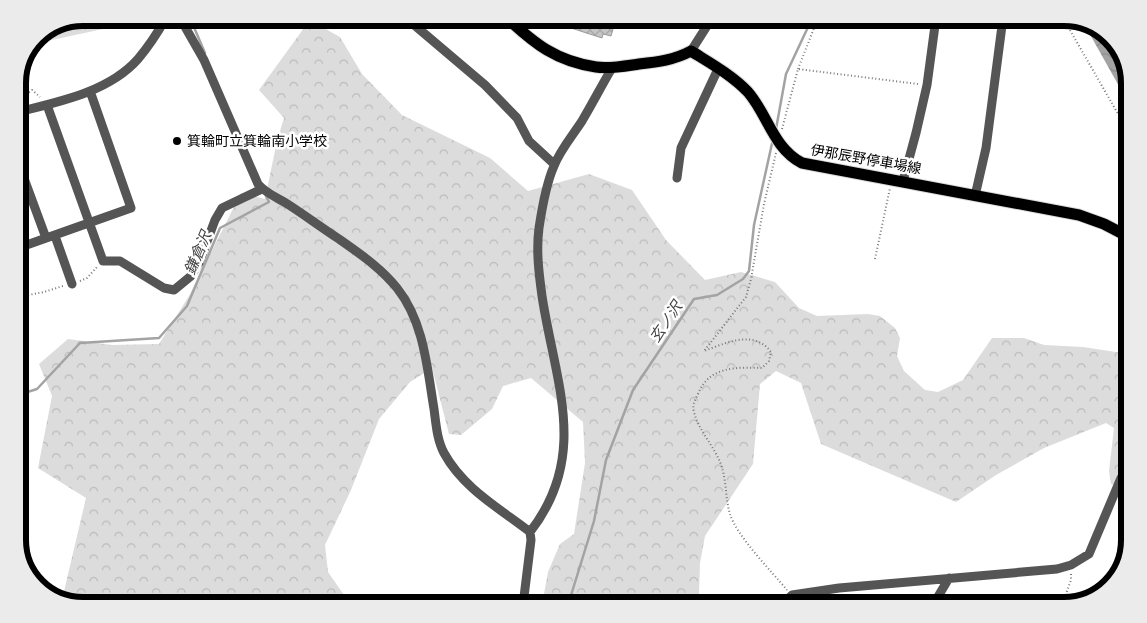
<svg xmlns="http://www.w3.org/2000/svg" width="1147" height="623" font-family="Jost,'Noto Sans JP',sans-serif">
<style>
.forest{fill:url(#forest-crowns)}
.water{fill:url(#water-waves)}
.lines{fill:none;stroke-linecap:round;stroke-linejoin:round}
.stream{stroke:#a3a3a3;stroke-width:2.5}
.building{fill:url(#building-cross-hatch);stroke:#999}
.major-casing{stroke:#dbdbdb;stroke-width:13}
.path{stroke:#777;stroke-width:2;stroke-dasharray:1 2.5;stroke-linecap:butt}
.minor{stroke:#555;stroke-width:9}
.major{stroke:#000;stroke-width:11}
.poi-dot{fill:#000;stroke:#fff;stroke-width:2}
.labels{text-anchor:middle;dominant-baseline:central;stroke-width:5;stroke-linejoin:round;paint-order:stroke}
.poi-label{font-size:14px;fill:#000;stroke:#fff;text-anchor:start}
.street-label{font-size:14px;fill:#000;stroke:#fff}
.water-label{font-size:15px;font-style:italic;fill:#444;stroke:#fff}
.rim{fill:none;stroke:#000;stroke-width:6}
</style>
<defs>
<pattern id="forest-crowns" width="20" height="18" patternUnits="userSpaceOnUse" patternTransform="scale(1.25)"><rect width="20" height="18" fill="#dcdcdc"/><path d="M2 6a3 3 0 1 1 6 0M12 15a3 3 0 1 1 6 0" fill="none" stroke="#bbb"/></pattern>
<pattern id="water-waves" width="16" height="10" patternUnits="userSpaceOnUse" patternTransform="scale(1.25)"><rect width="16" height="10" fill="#a3a3a3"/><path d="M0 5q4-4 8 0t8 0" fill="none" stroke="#8b8b8b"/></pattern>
<pattern id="building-cross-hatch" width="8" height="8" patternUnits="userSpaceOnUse" patternTransform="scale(1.25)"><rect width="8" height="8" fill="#c4c4c4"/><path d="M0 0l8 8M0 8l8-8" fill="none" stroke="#a7a7a7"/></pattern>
</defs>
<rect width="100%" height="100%" fill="#fff"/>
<path class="forest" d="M83 18H148L145 20 33 44 37 37Z
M313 22 340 37 362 74 402 115 490 158 528 191 589 174 632 190 666 240 705 280 741 272 775 282 799 308 817 316 868 314 880 316 895 328 900 338 897 356 904 371 925 390 938 392 963 380 992 338H1024L1044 345 1083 347 1129 354V478L1123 489 1111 484 1109 471 1114 428 1106 423 1044 448 996 475 956 502 821 444 801 383 776 371 760 384 753 464 705 536 700 563 699 594 695 605H542L548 572 560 544 574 534 585 463 583 422 531 378 503 386 492 409 461 435 449 434 432 368 410 382 379 419 351 490 325 545 328 572 351 605H83L62 600 86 498 38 468 52 396 39 364 68 339 112 345 159 344 189 296 241 193 265 199 277 141 284 118 259 90 304 28Z"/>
<path class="water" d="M1083 22 1093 24 1119 47 1129 79V104Z"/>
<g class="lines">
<path class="stream" d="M190 18 205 53
M776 129 786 74 809 25 810 18
M18 395 37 389 80 343 159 338 187 306 220 228 269 202 265 194
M568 605 594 521 606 460 633 390 694 299 717 295 743 279 749 271 754 225 773 139"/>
</g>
<path class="building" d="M571 18H613V21L615 22 611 36 603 34 602 38 571 28Z"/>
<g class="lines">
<g class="major-casing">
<path id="major" d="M507 18C535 44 556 61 596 67 610 69 625 66 639 64 658 62 674 60 691 51 710 63 732 75 748 92 768 115 773 148 802 163L1079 215 1104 224 1129 237"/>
</g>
<path class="path" d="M1063 18 1129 133
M798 69 818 18
M18 101 32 90 40 97
M782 129 798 69 918 84
M776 153 764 204 751 279 746 297 704 351C726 343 754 329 771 352L769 361 762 368C737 367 709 366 698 394 695 400 692 405 694 412 698 429 713 445 720 462 727 479 725 498 730 514 736 535 772 572 787 590
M875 259 890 188
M80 281 87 278 97 267
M18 298 23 296 44 292 63 286
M1062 605 1071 580V574"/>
<path class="minor" d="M180 18 204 60 258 184C266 194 279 198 289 205 306 216 322 228 339 239 360 254 380 267 397 288 424 322 427 367 434 409 436 424 437 440 444 453 463 488 499 508 530 532L531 540 523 605
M406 18 485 85 517 118 529 141 554 164
M691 51 712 18
M47 105 103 261H120L164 288 174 290 191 276 199 263 215 220 222 208 262 189
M18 112C58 102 109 92 138 59 149 46 158 32 166 18
M18 162 46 238
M677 178 681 148 718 69
M903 181 916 133 927 85 936 18
M975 196 986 148 1003 18
M55 236 72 284
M18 248 131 208 90 91
M530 532C590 455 555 382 542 296 539 274 536 251 539 228 542 208 546 184 554 166 560 150 573 135 582 121 592 104 602 85 612 68
M781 605 792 595 839 588 1057 569 1071 565 1089 554 1121 478 1129 465
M933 605 949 578"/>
<use href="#major" class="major"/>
</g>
<circle class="poi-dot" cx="177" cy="141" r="5"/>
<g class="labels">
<g class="poi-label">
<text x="187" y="141">箕輪町立箕輪南小学校</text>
</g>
<g class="street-label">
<text transform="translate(866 159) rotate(10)">伊那辰野停車場線</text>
</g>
<g class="water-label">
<text transform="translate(198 253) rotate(-67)">鎌倉沢</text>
<text transform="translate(666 322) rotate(-56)">玄ノ沢</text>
</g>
</g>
<path d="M0 0H1147V623H0ZM83 26H1064A57 57 0 0 1 1121 83V540A57 57 0 0 1 1064 597H83A57 57 0 0 1 26 540V83A57 57 0 0 1 83 26Z" fill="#ebebeb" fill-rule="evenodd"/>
<path class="rim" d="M83 26H1064A57 57 0 0 1 1121 83V540A57 57 0 0 1 1064 597H83A57 57 0 0 1 26 540V83A57 57 0 0 1 83 26Z"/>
</svg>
